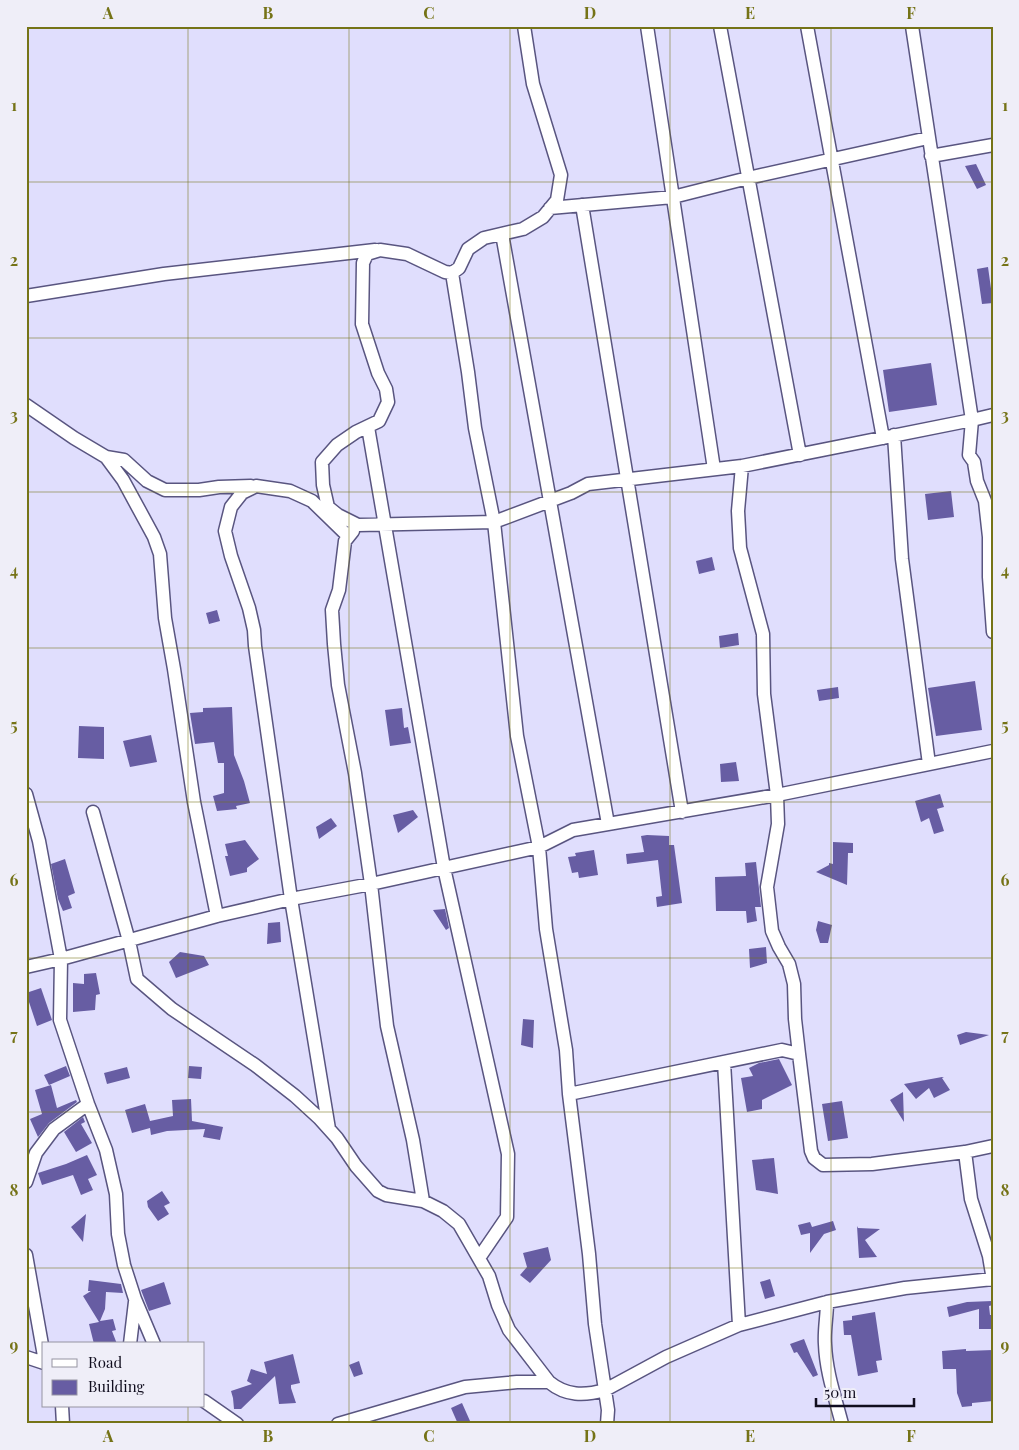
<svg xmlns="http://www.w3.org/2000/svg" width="1019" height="1450" font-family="'Playfair Display',serif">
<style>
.building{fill:#675da3}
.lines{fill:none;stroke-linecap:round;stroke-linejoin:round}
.street-casing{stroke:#595580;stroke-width:15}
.street{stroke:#fff;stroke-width:12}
.grid{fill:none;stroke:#757317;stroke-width:1;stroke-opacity:0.55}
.neatline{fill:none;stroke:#757317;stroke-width:2}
.grid-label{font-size:16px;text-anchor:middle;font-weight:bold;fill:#757317}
</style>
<rect width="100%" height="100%" fill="#e0defd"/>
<path class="building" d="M976 164 986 185 977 189 965 166Z
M988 267 993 303 982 304 977 269Z
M931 363 937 405 889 412 883 370Z
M951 491 954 517 928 520 925 494Z
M712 557 715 570 699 574 696 561Z
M217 610 220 621 209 624 206 613Z
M738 633 739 645 720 648 719 636Z
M975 681 982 730 936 736 928 688Z
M838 687 839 698 819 701 817 690Z
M232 707 234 755 244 781 250 803 236 806 237 809 217 811 213 796 224 793V763H218L214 742 195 744 190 713 203 712V708Z
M402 708 404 728 408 727 411 743 390 746 385 710Z
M79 726 104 727V759L78 758Z
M151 735 157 762 130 767 123 741Z
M736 762 739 781 721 782 720 764Z
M940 794 944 807 937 809 944 831 934 834 929 818 921 822 915 801Z
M413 810 418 817 398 833 393 815Z
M331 818 337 826 319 839 316 827Z
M647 835 669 836V845H674L682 903 657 907 656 897 662 896 658 860 627 864 626 854 644 852 641 836Z
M245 840 259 859 247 868V872L230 876 225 856H228L225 844Z
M833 842 853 843V853H848L847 885 816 872 829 865V863L833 864Z
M594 850 598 875 579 878 578 872 572 873 568 857 576 856 575 853Z
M65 859 75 893 68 896 72 908 63 911 58 899 51 864Z
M756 862 761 907H755L757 921 747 923 746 911H716L715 877 746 876 745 863Z
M445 909 449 928 446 930 433 910Z
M818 921 832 925 828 943H820L816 930Z
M280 922 281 942 267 944 268 923Z
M766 947 767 963 750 968 749 949Z
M180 952 204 956 209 965 176 978 169 962Z
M96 973 100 994 96 995 95 1010 73 1012V983L84 984V974Z
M41 988 52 1020 37 1026 26 993Z
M523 1019 534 1020 533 1048 521 1045Z
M966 1032 989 1035 960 1045 957 1035Z
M779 1059 792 1085 762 1100V1109L747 1112 741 1078 753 1076 749 1068 759 1063Z
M66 1066 70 1076 49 1085 44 1075Z
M189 1066 202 1067 201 1079 188 1078Z
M127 1067 130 1078 107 1084 104 1073Z
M942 1077H944L942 1078 950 1090 934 1098 929 1088 916 1099 904 1084Z
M51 1085 57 1108 76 1100 77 1102 49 1123 38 1137 30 1119 42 1114 35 1090Z
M903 1092 904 1122 890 1100Z
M191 1099 192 1121 223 1127 220 1140 203 1137 205 1129 167 1131 151 1135 150 1128 132 1133 125 1110 145 1104 150 1121 173 1116 172 1100Z
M842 1101 848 1138 828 1141 822 1104Z
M83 1117 85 1122 81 1124 92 1143 76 1152 64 1132Z
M87 1155 97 1175 88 1179 93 1190 81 1195 73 1175 42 1185 38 1173 66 1164Z
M774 1158 778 1194 756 1190 752 1160Z
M162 1191 170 1203 164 1206 169 1214 158 1221 148 1207 147 1201Z
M86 1214 83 1242 71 1227Z
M833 1221 836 1230 824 1234 810 1253V1233L801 1235 798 1225 810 1222 812 1227Z
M857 1226 858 1228 880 1229 865 1240 877 1257 859 1258Z
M548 1247 551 1260 530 1283 520 1275 527 1267 523 1253Z
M770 1279 775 1296 765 1299 760 1282Z
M89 1280 121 1284 123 1293 106 1292 105 1309 100 1321 113 1319 116 1330 112 1331 117 1344H94L89 1324 99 1322 83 1296 91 1291H88Z
M164 1282 171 1304 149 1311 141 1290Z
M992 1301 993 1305 989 1306 990 1315H993V1329H979V1309L949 1317 947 1307 967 1302Z
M875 1312 882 1360 876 1361 878 1372 858 1376 851 1335H844L843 1321 852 1320V1316Z
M804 1339 818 1375 813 1377 797 1352 794 1353 790 1344Z
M966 1349V1351L993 1350V1401L972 1403V1406L962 1407 957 1393 956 1369H943L942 1351Z
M293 1354 300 1383 291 1385V1388L296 1403 279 1404 275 1376 241 1409H234L233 1398 231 1391 252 1384 247 1381 251 1369 267 1374 264 1362Z
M359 1361 363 1374 354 1377 349 1365Z
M462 1403 470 1421 458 1424 451 1408Z"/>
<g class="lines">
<g class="street-casing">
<path id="street" d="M647 26 714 469
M720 26 800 455
M807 26 883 438
M912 26 972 420 993 415
M931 156 993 145
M582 205 682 812
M550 208 673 197 748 178 928 138
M502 234 608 824
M452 273 459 268 468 249 484 238 523 229 543 217 557 200 561 175 533 84 524 26
M26 296 164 274 375 250
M26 405 74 438 106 457 123 480 154 537 160 554 165 618 174 669 194 802 217 916
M368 427 444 868 508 1154 507 1217 479 1258
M894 435 902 559 929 764
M106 457 124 460 147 481 165 490H199L219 487 251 486
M353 531 345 541 339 590 332 610 334 644 338 685 355 773 371 884 387 1026 413 1140 423 1201
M26 794 39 841 61 959 60 1020 88 1104 106 1150 116 1194 118 1234 124 1265 135 1299 154 1344
M93 812 129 941 137 979 172 1009 255 1065 295 1096 319 1118 337 1138 356 1166 378 1191 386 1195 423 1201 443 1211 459 1224 489 1276 498 1305 509 1330 549 1382C566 1396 584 1396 605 1390L666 1357 739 1325 827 1302 905 1288 993 1279
M26 967 61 959 217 916 291 899 371 884 539 847 573 830 777 795 993 751
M799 1054 811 1151 814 1158 823 1165 872 1164 965 1152 993 1146
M724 1062 739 1325
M569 1094 782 1050 799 1054 795 1019 794 984 789 964 779 947 772 931 767 887 778 824 777 795 764 694 763 634 740 548 738 511 742 466
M329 1129 291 899 255 646 254 630 249 608 231 556 225 531 231 507 242 493 256 486 290 491 312 501 348 536
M965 1152 971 1199 989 1256 993 1280
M26 1182 36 1153 54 1129 88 1104
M26 1255 44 1356
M827 1302C827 1316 824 1330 825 1344 826 1372 835 1397 842 1424
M130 1344 135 1302
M26 1357 44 1363
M204 1401 237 1424
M62 1406 63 1424
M338 1424 465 1387 517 1382H549
M607 1424 608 1410 595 1324 589 1254 569 1094 566 1050 546 929 539 847 517 736 494 522 358 525 338 515 328 507 323 485 322 462 337 445 356 432 379 421 388 402 386 389 378 373 362 324 363 263 367 254 380 250 407 254 445 272 452 273 468 372 475 428 494 522 571 493 588 484 742 466 972 420 969 455 974 462 977 481 985 501 989 537V577L993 632"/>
</g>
<use href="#street" class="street"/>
</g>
<path class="grid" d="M188 26V1344M349 26V1424M510 26V1424M670 26V1424M831 26V1424M26 182H993M26 338H993M26 492H993M26 648H993M26 802H993M26 958H993M26 1112H993M26 1268H993M188 1406V1424"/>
<rect width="1019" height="1450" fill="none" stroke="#efeef8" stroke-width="55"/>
<rect x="42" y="1342" width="162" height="65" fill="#efeef8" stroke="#9694a1"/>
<rect x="52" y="1359" width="25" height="8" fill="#ffffff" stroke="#9694a1"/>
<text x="88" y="1368" font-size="15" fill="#100d1e">Road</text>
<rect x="52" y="1380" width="25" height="15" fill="#675da3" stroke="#9694a1"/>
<text x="88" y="1392" font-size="15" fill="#100d1e">Building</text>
<path d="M816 1398v8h98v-8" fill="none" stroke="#100d1e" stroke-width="2.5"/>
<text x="824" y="1398" font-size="15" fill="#100d1e" stroke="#efeef8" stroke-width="4" paint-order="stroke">50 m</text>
<rect x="28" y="28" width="964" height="1394" class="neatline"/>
<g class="grid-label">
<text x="108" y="19">A</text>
<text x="268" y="19">B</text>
<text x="429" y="19">C</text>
<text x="590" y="19">D</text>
<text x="750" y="19">E</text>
<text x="911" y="19">F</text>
<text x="14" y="111">1</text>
<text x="1005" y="111">1</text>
<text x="14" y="266">2</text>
<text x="1005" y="266">2</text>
<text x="14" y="421">3</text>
<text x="1005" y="421">3</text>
<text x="14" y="576">4</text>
<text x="1005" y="576">4</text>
<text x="14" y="731">5</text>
<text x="1005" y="731">5</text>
<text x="14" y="886">6</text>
<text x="1005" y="886">6</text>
<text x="14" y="1041">7</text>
<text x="1005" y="1041">7</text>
<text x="14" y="1196">8</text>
<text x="1005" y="1196">8</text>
<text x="14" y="1351">9</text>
<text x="1005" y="1351">9</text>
<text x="108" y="1442">A</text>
<text x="268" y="1442">B</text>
<text x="429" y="1442">C</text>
<text x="590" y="1442">D</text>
<text x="750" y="1442">E</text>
<text x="911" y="1442">F</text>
</g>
</svg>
